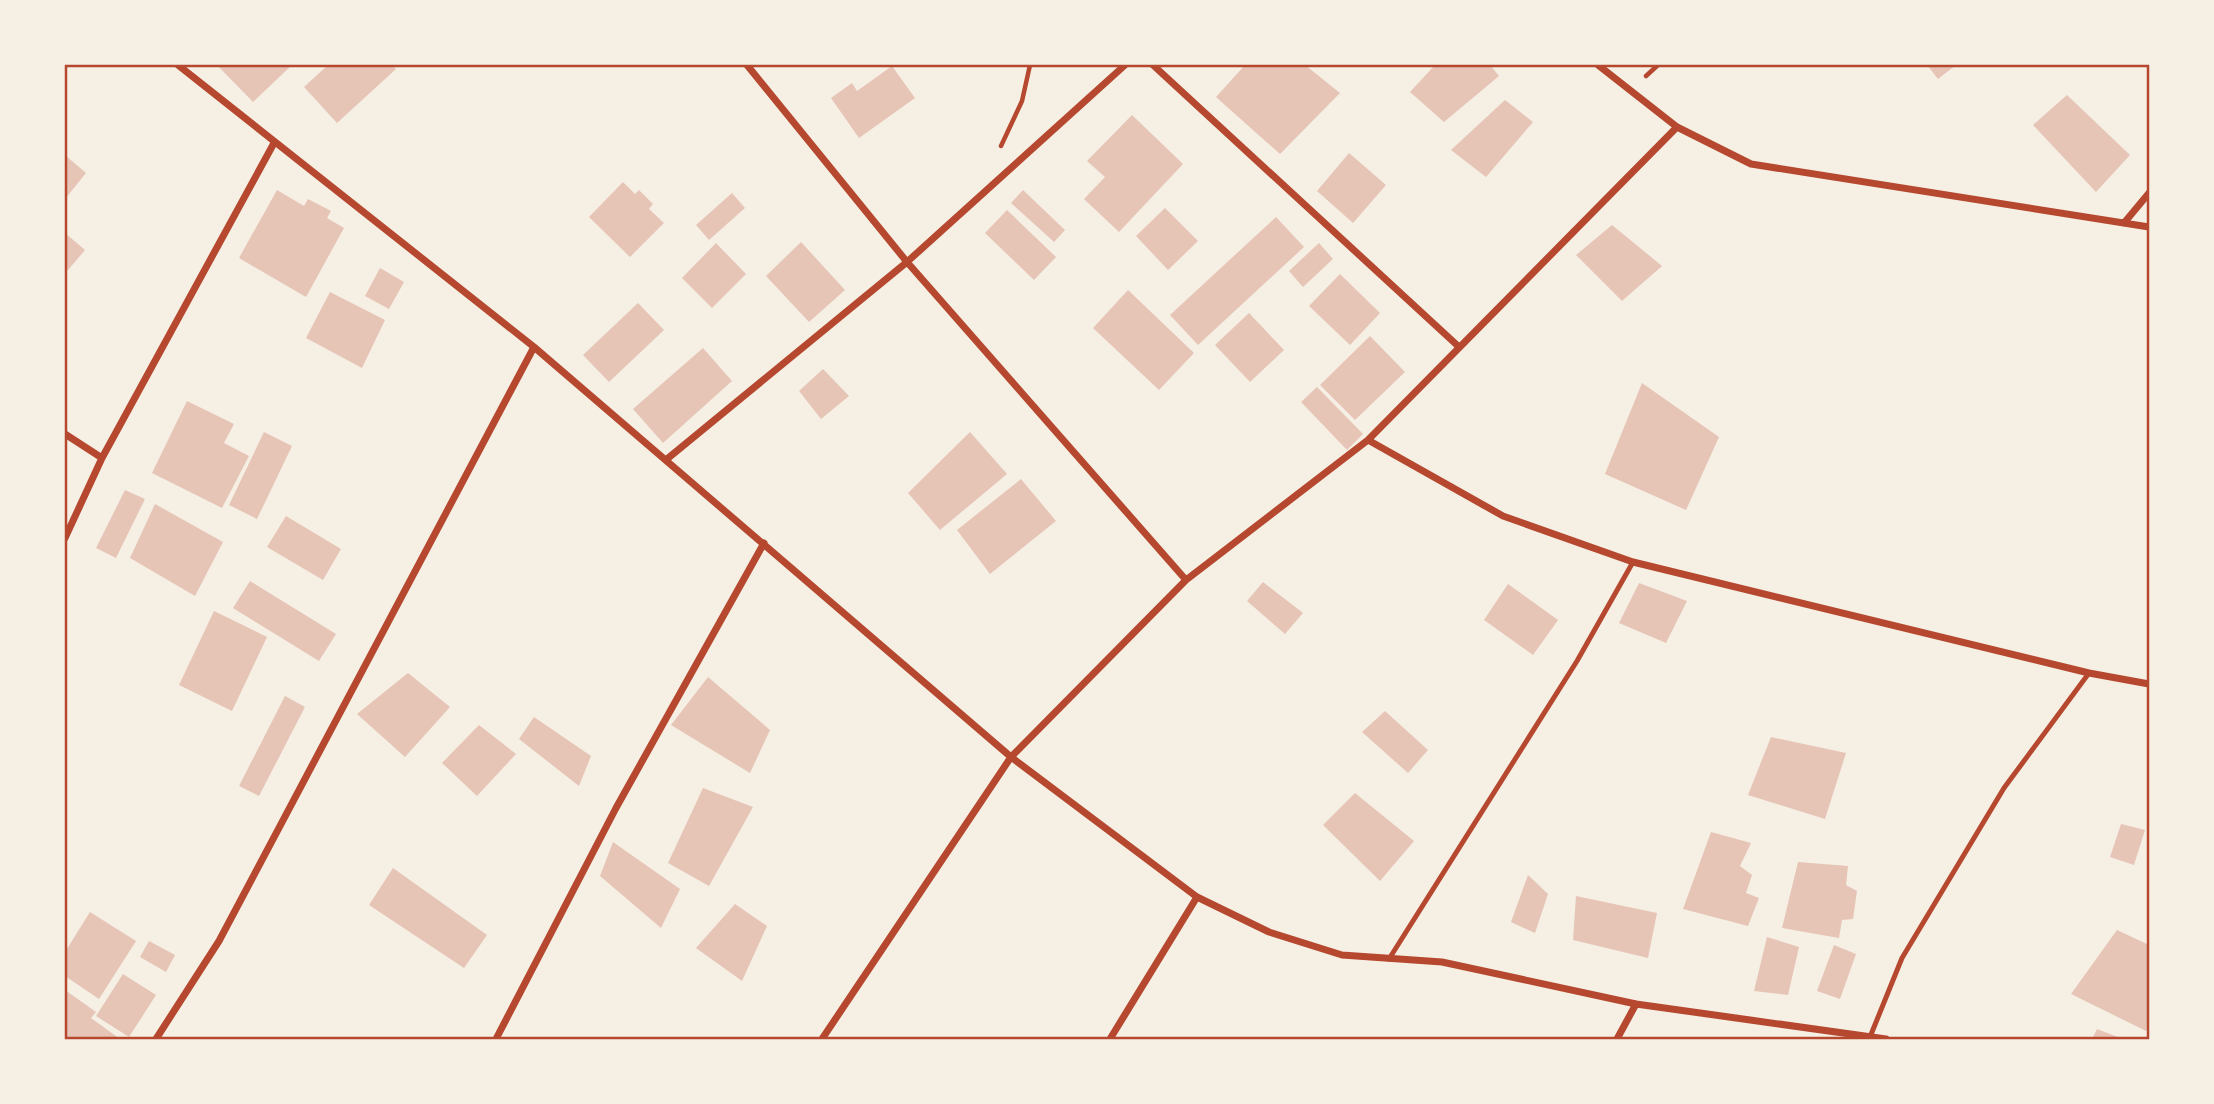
<svg xmlns="http://www.w3.org/2000/svg" width="2214" height="1104" font-family="'Fira Sans Condensed',sans-serif">
<style>
.building{fill:#e6c5b7}
.lines{fill:none;stroke-linecap:round;stroke-linejoin:round}
.path{stroke:#b5482f;stroke-width:4.5}
.service{stroke:#b5482f;stroke-width:5}
.minor{stroke:#b5482f;stroke-width:7}
.neatline{fill:none;stroke:#b5482f;stroke-width:2.5}
</style>
<rect width="100%" height="100%" fill="#f6efe4"/>
<path class="building" d="M217 65H292L253 102Z
M328 65H392L396 69 337 123 304 87Z
M1245 65H1305L1340 93 1280 154 1216 97Z
M1435 65H1490L1499 76 1444 122 1410 92Z
M1927 65H1956L1938 79Z
M892 66 915 98 859 138 831 98 852 83 857 91Z
M2067 95 2130 155 2096 192 2033 125Z
M1505 100 1533 122 1486 177 1451 150Z
M1132 115 1183 164 1119 232 1084 199 1105 177 1087 161Z
M1349 153 1386 185 1353 223 1317 191Z
M65 155 86 173 65 199Z
M623 182 635 194 639 190 653 204 649 209 664 223 630 257 589 217Z
M277 190 304 206 308 199 331 211 327 218 344 228 306 297 239 258Z
M1023 190 1065 230 1054 242 1011 203Z
M732 193 745 208 709 240 696 225Z
M1165 208 1198 241 1168 270 1136 236Z
M1007 210 1056 257 1034 280 985 233Z
M1276 217 1304 247 1198 345 1170 315Z
M1612 225 1662 266 1622 301 1576 255Z
M65 233 85 250 68 270 65 268Z
M801 242 845 290 809 322 766 276Z
M716 243 746 274 712 308 682 278Z
M1319 243 1333 259 1303 287 1289 271Z
M380 268 404 282 389 309 365 296Z
M1340 274 1380 313 1350 345 1309 306Z
M1128 290 1194 353 1159 390 1093 328Z
M330 292 385 320 362 368 306 338Z
M638 303 664 330 609 382 583 355Z
M1249 313 1284 350 1250 382 1215 345Z
M1370 336 1405 372 1355 420 1320 385Z
M703 348 732 381 663 443 633 409Z
M823 369 849 396 821 419 799 391Z
M1642 383 1719 437 1686 510 1605 474Z
M1317 387 1363 434 1347 450 1301 402Z
M187 401 234 424 224 443 249 456 222 508 152 473Z
M264 432 292 446 257 519 229 505Z
M970 432 1007 474 940 530 908 493Z
M1021 479 1056 521 990 574 957 530Z
M125 490 145 499 116 558 96 548Z
M155 504 223 542 195 596 130 558Z
M286 516 341 549 323 580 267 547Z
M250 581 336 634 319 661 233 608Z
M1263 582 1303 613 1285 634 1247 601Z
M1639 583 1687 601 1666 643 1619 623Z
M1508 584 1558 620 1533 655 1484 620Z
M214 611 267 637 232 711 179 685Z
M408 673 450 707 405 757 357 714Z
M708 677 770 730 750 773 671 725Z
M285 696 305 707 259 796 239 786Z
M1385 711 1428 750 1408 773 1362 732Z
M534 717 591 756 579 786 519 739Z
M479 725 516 754 477 796 442 763Z
M1771 737 1846 753 1825 819 1748 795Z
M703 788 753 807 709 886 668 863Z
M1355 793 1414 841 1380 881 1323 825Z
M2121 824 2145 830 2134 865 2110 857Z
M1711 832 1751 843 1740 866 1752 875 1746 893 1759 898 1748 926 1683 909Z
M613 842 680 889 661 928 600 876Z
M1798 862 1848 866 1846 885 1857 891 1853 919 1842 920 1839 938 1782 928Z
M393 868 487 935 464 968 369 905Z
M1528 875 1548 894 1535 933 1511 922Z
M1576 896 1657 913 1648 958 1573 940Z
M735 904 767 926 742 981 696 948Z
M90 912 136 941 99 999 65 976V952Z
M2117 930 2149 945V1025L2146 1031 2071 994Z
M1767 937 1799 947 1788 995 1754 991Z
M149 941 175 955 166 972 140 957Z
M1834 945 1856 954 1840 999 1817 991Z
M123 974 156 995 129 1037 96 1016Z
M65 990 96 1012 91 1018 120 1039H65Z
M2097 1029 2123 1039H2092Z"/>
<g class="lines">
<path class="path" d="M1646 76 1658 65
M1001 146 1022 101 1030 65"/>
<path class="service" d="M1389 959 1577 661 1633 562
M1870 1037 1902 958 2004 788 2089 673"/>
<path class="minor" d="M178 65 534 347 1011 757 1197 897 1269 932 1342 955 1442 962 1636 1004 1886 1039
M747 65 907 262 1186 580
M1153 65 1458 346
M1598 65 1677 127 1751 164 2149 227
M2124 223 2149 193
M65 434 102 458
M1368 440 1503 516 1633 562 2089 673 2149 684
M667 459 907 262 1125 65
M65 538 102 458 274 143
M156 1039 219 941 534 347
M496 1039 616 808 764 543
M822 1039 1011 757 1186 580 1368 440 1677 127
M1110 1039 1197 897
M1617 1039 1636 1004"/>
</g>
<rect width="2214" height="1104" fill="none" stroke="#f6efe4" stroke-width="133"/>
<rect x="66" y="66" width="2082" height="972" class="neatline"/>
</svg>
